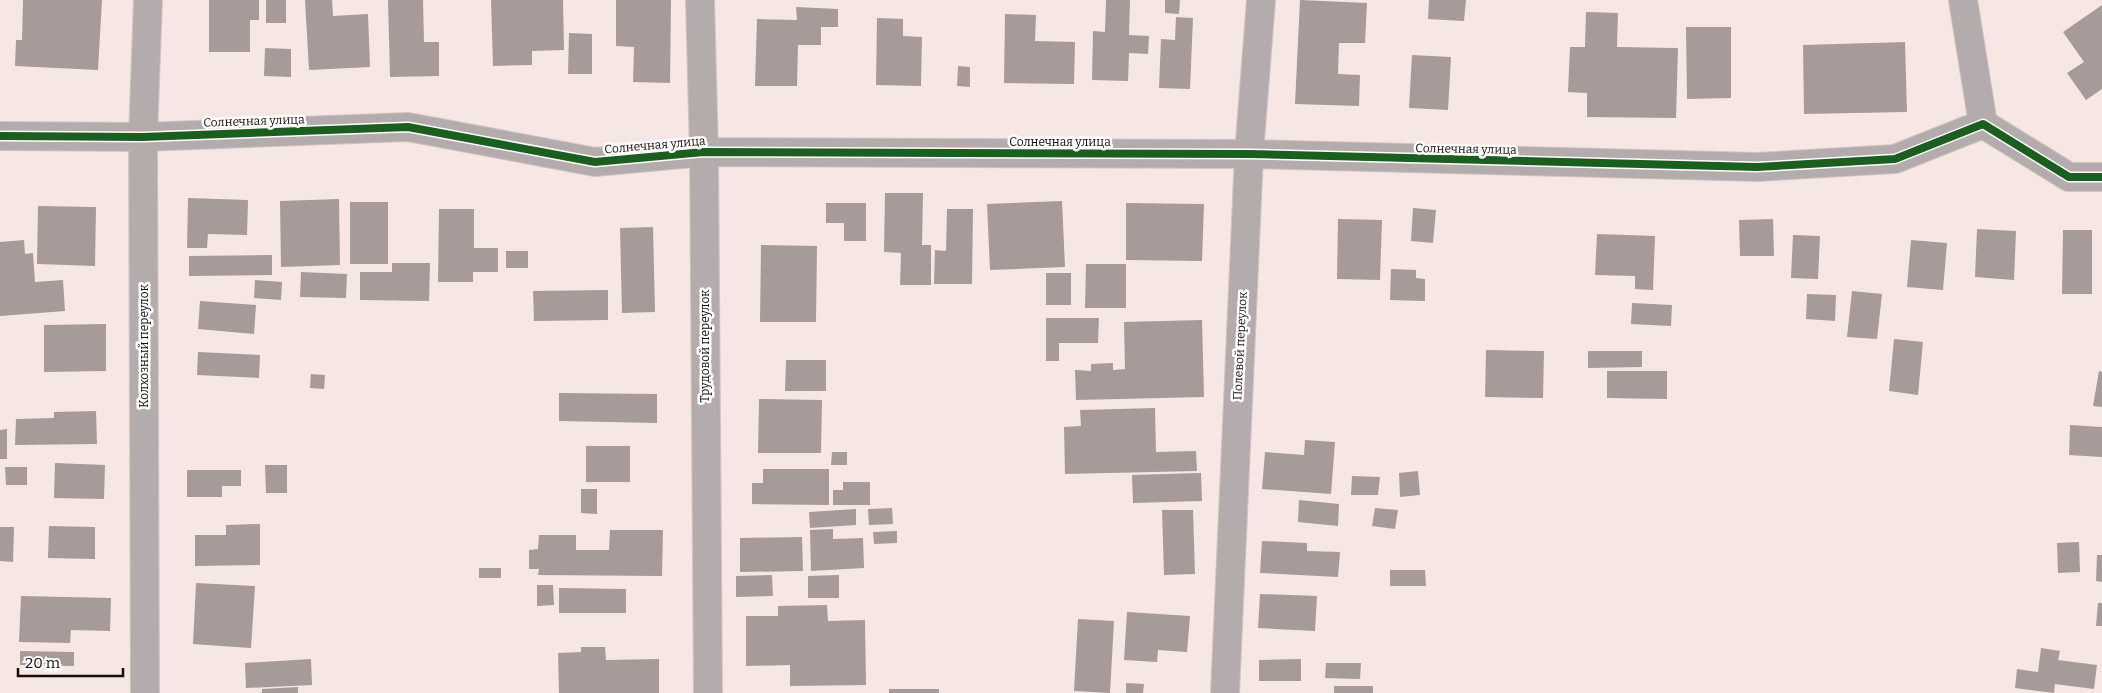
<svg xmlns="http://www.w3.org/2000/svg" width="2102" height="693" font-family="Bitter,serif">
<style>
.building{fill:#a69b98}
.lines{fill:none;stroke-linecap:round;stroke-linejoin:round}
.street-casing{stroke:#d0c5c3;stroke-width:30}
.street{stroke:#b4acac;stroke-width:28}
.cycleway-casing{stroke:#fff;stroke-width:11}
.cycleway{stroke:#1b5e20;stroke-width:8}
.labels{text-anchor:middle;dominant-baseline:central;stroke-width:5;stroke-linejoin:round;paint-order:stroke}
.street-label{font-size:12px;fill:#150c0a;stroke:#fff}
</style>
<rect width="100%" height="100%" fill="#f6e7e4"/>
<path class="building" d="M23 0H102L98 70 15 66 16 40H22Z
M209 0H259V20H250V52H209Z
M266 0H286V23H266Z
M305 0H332L333 16 368 14 370 67 309 70Z
M388 0H423L424 42H439V76L390 77Z
M491 0H563L564 50 532 51V65L493 66Z
M616 0H671L670 83 633 82 634 47 616 46Z
M1106 0H1130L1129 35 1149 36 1148 54 1129 53 1128 81 1092 80 1093 31 1105 32Z
M1165 0H1180L1179 14 1165 13Z
M1300 0 1367 3 1365 43H1339L1338 74 1360 75 1359 106 1295 104Z
M1429 0H1466L1464 21 1428 19Z
M2102 5V89L2086 100 2067 73 2084 62 2063 32Z
M796 7 838 9V27H821V45H798L797 86H755L757 19 797 20Z
M1586 12 1618 13 1617 47 1678 48 1676 118 1587 117V93L1568 92 1570 47H1585Z
M1005 14 1036 15 1035 41 1075 42 1074 84 1004 83Z
M1176 17 1193 18 1190 89 1159 88 1161 39 1175 40Z
M877 18 903 19V36L922 37 921 86 876 85Z
M1686 27H1731V98L1687 99Z
M569 33 592 34V74H568Z
M1905 42 1907 112 1804 114 1803 45Z
M265 48 291 49V77L264 76Z
M1412 55 1451 57 1448 110 1409 108Z
M958 66 970 67V87L957 86Z
M885 193H923L922 245H931V285H900L901 253 884 252Z
M188 198 248 200 247 235 208 234 207 248H187Z
M339 199 340 265 281 267 280 201Z
M1062 201 1065 267 990 270 987 204Z
M350 202H388V264H350Z
M826 203H866V241H844V223H826Z
M1126 203 1204 204 1202 261 1126 260Z
M38 206 96 207 95 266 37 264Z
M1413 208 1436 210 1433 243 1411 241Z
M439 209H474V248H498V272H473V282H438Z
M947 209H973L972 284H934L935 250 946 251Z
M1338 219 1382 220 1380 280 1337 279Z
M1773 219 1774 256H1740L1739 220Z
M653 227 655 312 622 313 620 228Z
M1977 229 2016 231 2014 280 1975 277Z
M2063 230H2092V294H2062Z
M1597 234 1655 236 1653 290 1635 289V276L1595 275Z
M1793 235 1820 236 1818 279 1791 278Z
M24 240 25 254 33 253 35 282 63 280 65 311 0 316V242Z
M1911 240 1947 243 1943 290 1907 287Z
M761 245 817 246 816 322H760Z
M506 251H528V268H506Z
M272 255V275L189 276V256Z
M392 263H430L429 301 360 300V272H392Z
M1086 264H1126V308H1085Z
M1391 269 1416 270V278L1425 279V301L1390 300Z
M301 272 347 274 346 298 300 297Z
M1046 273H1071V305H1046Z
M255 280 282 282 281 300 254 298Z
M608 290V320L534 321 533 291Z
M1852 291 1882 294 1877 339 1847 337Z
M1807 294 1836 295 1835 321 1806 319Z
M200 301 256 305 254 334 198 329Z
M1632 303 1672 305 1671 326 1631 324Z
M1046 318H1099L1098 343H1059V361H1046Z
M1202 320 1204 397 1076 400 1075 370 1091 371V364L1113 363V370L1125 369 1124 322Z
M106 324V371L44 372V325Z
M1894 339 1923 342 1918 395 1889 391Z
M1486 350 1544 351 1543 398 1485 397Z
M1588 351H1642V367L1588 368Z
M198 352 260 355 259 378 197 375Z
M786 360H826V391H785Z
M1607 371H1667V399L1607 398Z
M2099 371 2102 372V407L2093 406Z
M311 374 325 375 324 389 310 388Z
M559 393 657 394V423L559 421Z
M759 399 822 400 821 453H758Z
M1155 408 1156 452 1196 451 1197 471 1065 474 1064 427 1081 426 1080 410Z
M96 411 97 444 15 445 16 419 54 418V412Z
M2070 425 2102 427V457L2069 455Z
M7 429V459H0V430Z
M1305 440 1335 442 1331 494 1262 489 1265 452 1304 455Z
M586 446H630V482H586Z
M832 452H847V465H831Z
M55 463 105 465 104 499 54 498Z
M265 465H287V493H266Z
M5 467H27V485H6Z
M763 469H829V505L752 504V483H763Z
M187 470H241V486H222V497H187Z
M1418 471 1420 495 1400 497 1399 473Z
M1201 473 1202 501 1133 503 1132 475Z
M1352 476 1380 477 1378 495H1351Z
M843 482H870V505H833V490H843Z
M581 489H597V514L581 513Z
M1299 500 1339 504 1338 526 1298 522Z
M892 508 893 524 869 525 868 509Z
M1375 508 1398 510 1395 529 1372 526Z
M856 509V525L810 528 809 512Z
M1162 510H1193L1195 574 1164 575Z
M260 524V565L195 566V535H226V525Z
M49 526 95 527V559L48 558Z
M0 527H14L13 562 0 561Z
M833 529V539L863 538 864 568 811 571 810 530Z
M610 530H663L662 576 538 575 539 569H529V550L538 549 539 535H576V550H609Z
M897 531V543L874 544 873 532Z
M802 537 803 571 740 572V538Z
M1262 541 1307 543V551L1340 552 1338 577 1260 573Z
M2079 542 2080 572 2058 573 2057 543Z
M2097 555H2102V582L2096 581Z
M479 568H501V578H479Z
M1390 570H1425L1426 586H1390Z
M772 575 773 596 736 597V576Z
M839 575V598H808V576Z
M196 583 255 586 251 648 193 644Z
M537 585H553L554 605 537 606Z
M559 588 626 589V613H559Z
M1260 594 1317 596 1315 631 1258 628Z
M21 596 111 598 110 631 71 630 70 643 19 642Z
M2098 603H2102V626H2096Z
M827 605 828 621 865 620 866 685 790 686V665L746 666V616H778V606Z
M1127 612 1190 616 1187 652 1158 650 1157 662 1124 660Z
M1078 619 1114 621 1110 693 1074 691Z
M581 647H605L606 660 659 659V693H559L558 653 581 652Z
M2041 648 2060 651 2058 660 2097 665 2094 689 2055 684 2054 693 2015 688 2017 669 2038 672Z
M20 651 74 652V666L20 665Z
M311 659 312 685 246 688 245 663Z
M1301 659V681H1259V660Z
M1326 663H1361L1360 679 1325 678Z
M1126 683 1144 684 1143 693H1126Z
M1334 686H1373V693H1334Z
M298 687V693H262V689Z
M889 689H939V693H889Z"/>
<g class="lines">
<g class="street-casing">
<path id="street" d="M700 0 704 152 708 693
M1963 0 1983 124
M0 136 143 137 408 127 595 162 704 152 1249 154 1757 167 1895 159 1983 124 2069 177H2102
M145 693 143 137 148 0
M1225 693 1249 154 1261 0"/>
</g>
<use href="#street" class="street"/>
<g class="cycleway-casing">
<path id="cycleway" d="M0 136 143 137 408 127 595 162 704 152 1249 154 1757 167 1895 159 1983 124 2069 177H2102"/>
</g>
<use href="#cycleway" class="cycleway"/>
</g>
<g class="labels">
<g class="street-label">
<text transform="translate(254 121) rotate(-2)">Солнечная улица</text>
<text x="1060" y="142">Солнечная улица</text>
<text transform="translate(655 145) rotate(-5)">Солнечная улица</text>
<text transform="translate(1466 149) rotate(1)">Солнечная улица</text>
<text transform="translate(144 346) rotate(-90)">Колхозный переулок</text>
<text transform="translate(705 346) rotate(-90)">Трудовой переулок</text>
<text transform="translate(1240 346) rotate(-87)">Полевой переулок</text>
</g>
</g>
<path d="M18 668v8h105v-8" fill="none" stroke="#150c0a" stroke-width="2.5"/>
<text x="25" y="668" font-size="15" fill="#150c0a" stroke="#ffffff" stroke-width="4" paint-order="stroke">20 m</text>
</svg>
